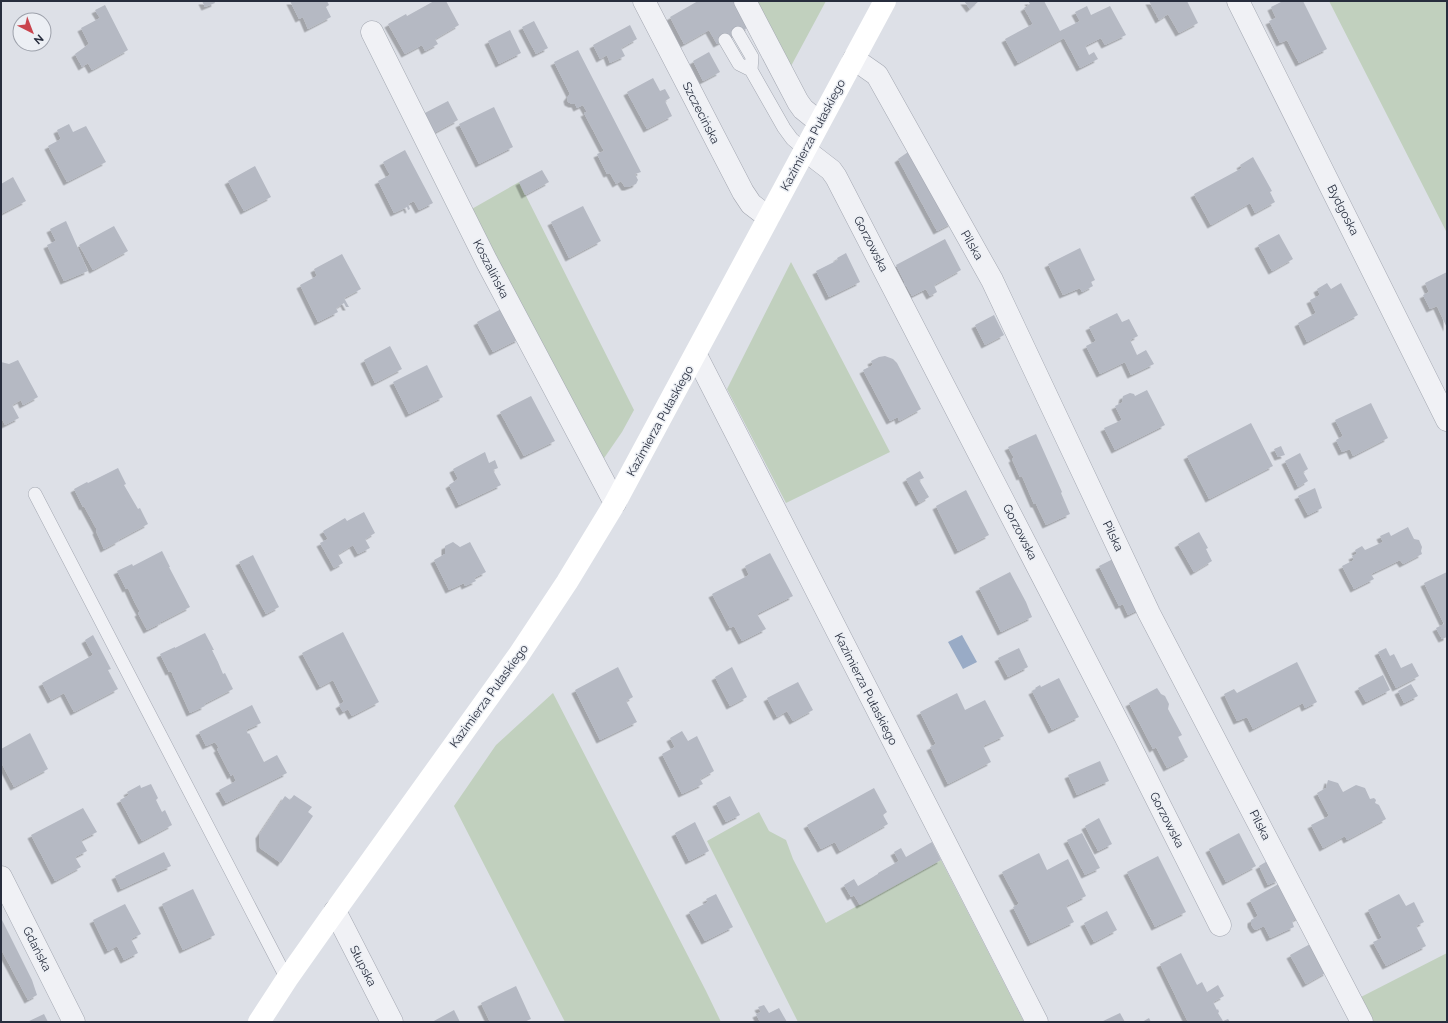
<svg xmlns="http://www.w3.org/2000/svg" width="1448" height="1023" font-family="Raleway,sans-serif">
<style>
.green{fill:#c1d0be}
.water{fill:#99abc6}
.building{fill:#b5b9c3;filter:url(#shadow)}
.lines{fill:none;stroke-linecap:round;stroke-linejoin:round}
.service-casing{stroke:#a3a7b1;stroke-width:14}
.minor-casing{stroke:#a3a7b1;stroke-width:23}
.service{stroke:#f0f1f5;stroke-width:13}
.minor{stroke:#f0f1f5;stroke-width:22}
.secondary{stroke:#fff;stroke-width:22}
.labels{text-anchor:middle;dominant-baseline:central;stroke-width:3;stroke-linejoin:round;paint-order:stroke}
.street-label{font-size:12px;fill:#272d3d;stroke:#eceff4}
</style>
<defs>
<filter id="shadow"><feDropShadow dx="-3.5" dy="3.5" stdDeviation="0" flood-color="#0004"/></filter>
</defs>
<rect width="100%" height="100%" fill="#dde0e7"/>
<path class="green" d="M756 1H826L790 68Z
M1329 1H1447V233Z
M519 182 634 410 622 432 600 464 470 210Z
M791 262 890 452 786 503 727 389Z
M553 693 706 991 721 1022H565L454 806 496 745Z
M759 812 769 831 786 840 793 859 826 923 941 860 1024 1022H798L707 841Z
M1447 953V1022H1372L1359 998Z"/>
<path class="water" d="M962 635 977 662 963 669 948 642Z"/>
<path class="building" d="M202 1H214L215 3 205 7Z
M290 1H327L329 5 326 7 331 17 308 29 303 17 299 19Z
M434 1H446L459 25 435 39 438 44 425 51 422 45 405 54 388 24 406 14 407 16Z
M698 1H736L749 27 717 44 709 30 684 44 670 17Z
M964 1H979L970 9Z
M1028 1H1044L1060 31 1080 21 1075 12 1087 6 1091 15 1110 6 1126 35 1105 45 1101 38 1085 46 1089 55 1094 52 1098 59 1080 68 1064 38 1018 63 1005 39 1033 24 1024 8 1030 4Z
M1149 1H1187L1198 23 1179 33 1168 14 1159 20Z
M1283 1H1303L1327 49 1299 63 1287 40 1280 43 1269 21 1276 18 1271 7Z
M105 5 128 50 92 70 88 63 82 67 75 54 89 44 81 28 100 18 95 10Z
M534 21 548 48 536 54 522 27Z
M630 25 637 39 621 48 625 56 610 63 607 55 600 59 593 45Z
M510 30 521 53 499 64 488 41Z
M578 50 641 172 635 174 638 180 636 184 628 187H625L621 181 616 184 610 173 607 174 597 154 604 151 584 113 587 112 583 105 577 108 575 104H572L568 102 567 98 570 94 554 62Z
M709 52 720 72 703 81 693 61Z
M653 78 660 91 665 89 670 98 665 101 672 116 647 129 627 92Z
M448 101 458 120 432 134 421 115Z
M494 107 513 147 479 164 459 124Z
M69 124 73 132 86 126 106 162 67 182 48 146 61 139 57 130Z
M405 150 433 203 419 210 414 201 408 204 410 209 408 210 407 207 394 213 378 181 390 175 383 162Z
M911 150 952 223 937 231 898 159Z
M1253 157 1272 191 1270 192 1275 202 1255 213 1250 203 1211 225 1194 194 1242 168 1240 165Z
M255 166 271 197 244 211 228 181Z
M542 170 549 182 525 195 519 182Z
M13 177 26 201 1 214V184Z
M583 206 601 241 569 258 551 222Z
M66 221 88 271 64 281 47 245 56 241 50 229Z
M114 226 128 251 93 270 79 245Z
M1279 234 1293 259 1272 271 1258 245Z
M945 239 961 270 934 285 937 292 930 296 926 289 912 296 906 285 905 286 903 284 905 283 896 265Z
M1080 248 1095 280 1091 282 1093 286 1082 292 1080 288 1063 295 1048 264Z
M846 253 860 282 829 297 816 271 838 260 837 258Z
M342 254 361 289 344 298 349 307H346L344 303 336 308 338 312 318 322 300 285 317 276 314 269Z
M1447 272V328L1437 306 1430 309 1423 295 1429 292 1425 283Z
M1327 283 1331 289 1341 283 1358 315 1307 342 1298 323 1316 313 1310 300 1320 295 1317 289Z
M503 308 519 339 493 352 477 322Z
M1117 313 1122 322 1129 319 1138 336 1130 340 1137 355 1146 350 1154 364 1131 375 1125 362 1100 374 1086 346 1096 341 1089 327Z
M994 315 1004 335 985 345 975 325Z
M390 346 402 369 375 383 364 360Z
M885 356 893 359 897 363 921 409 899 421 898 417 890 421 863 370 873 365 871 361 879 357Z
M18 360 38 397 23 405 21 400 12 405 19 418 5 425 1 417V362L9 364Z
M427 365 443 397 409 414 393 382Z
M1147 390 1165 425 1115 450 1104 428 1122 420 1115 406 1123 402 1122 400 1123 396 1130 393 1134 394 1135 396Z
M531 396 555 441 524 456 500 412Z
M1371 403 1388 438 1353 456 1350 449 1342 452 1336 440 1343 436 1335 420Z
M1251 423 1273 466 1209 499 1187 456Z
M1036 434 1062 492 1061 493 1070 514 1046 525 1036 504H1034L1022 476 1020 477 1012 459 1014 458 1008 447Z
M1281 446 1285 455 1278 457 1274 449Z
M485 452 489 463 495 460 498 468 493 470 501 485 459 505 449 485 458 479 453 469Z
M1300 453 1308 469 1303 472 1308 481 1298 487 1285 461Z
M118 468 126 484 124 485 138 509 140 508 148 524 118 540 119 541 104 549 96 531 97 530 84 506 83 507 74 489 87 482 88 483Z
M920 471 924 478 919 480 929 497 919 503 906 479Z
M1315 488 1322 508 1308 515 1298 496Z
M966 490 989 535 958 551 936 506Z
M364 512 375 533 365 539 370 548 358 554 353 545 338 554 343 563 334 568 320 543 328 539 323 531 345 518 347 521Z
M1408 527 1414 539 1419 540 1422 547 1421 551 1422 554 1403 564 1400 560 1371 574 1374 579 1354 589 1342 566 1354 560 1352 556 1357 554 1355 550 1362 546 1365 550 1383 542 1380 536 1389 532 1391 536Z
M1199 532 1208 548 1206 549 1212 561 1194 572 1178 544Z
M453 542 460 547 470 542 486 572 474 578 476 581 465 586 464 583 449 590 434 560 445 554V546Z
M162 551 170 567H169L190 607 161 622V623L147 630 138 613 140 612 134 601 128 588 126 589 117 571 132 564 133 566Z
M770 553 793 596 757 614 766 629 742 641 734 626 730 628 712 594 749 575 745 566Z
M253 555 279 607 266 614 239 562Z
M1113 559 1142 608 1128 615 1123 604 1119 606 1099 566Z
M1010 572 1026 602 1032 617 1001 632 979 588Z
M1447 572V637L1442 639 1436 628 1444 624 1424 583Z
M343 632 379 702 352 716 348 709 343 712 339 705 344 702 333 680 320 687 302 653Z
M205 633 214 650H212L218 662 223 674 225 673 233 689 204 704 205 706 190 713 171 671 169 672 160 654 175 647V648Z
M93 635 111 669 108 670 118 689 74 712 64 693 51 700 42 683 93 655 85 640Z
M1019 648 1028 667 1008 677 998 658Z
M1386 648 1390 656 1394 654 1401 668 1412 663 1419 676 1396 688 1378 652Z
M1297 662 1317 702 1305 708 1303 703 1253 729 1247 717 1237 721 1224 694 1234 689 1237 693Z
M618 667 633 697 626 701 637 722 600 740 575 690Z
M732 667 747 697 730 706 715 677Z
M1383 675 1390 690 1366 702 1358 688Z
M1059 678 1079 717 1052 730 1032 691 1036 689 1035 688 1040 685 1041 687Z
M798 682 813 710 793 721 787 711 777 717 767 698Z
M1411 684 1418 696 1404 703 1398 691Z
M1157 688 1161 694 1165 696 1169 704 1168 709 1182 735 1178 737 1188 757 1167 768 1156 747 1153 749 1129 703Z
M957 693 965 710 985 700 1004 736 983 746 991 762 948 784 930 747 936 744 920 712Z
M252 705 261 723 246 730 248 734 249 733 264 762 277 755 287 773 226 803 219 790 236 781 233 774 231 776 217 749 219 748 215 742 206 746 199 732Z
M682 731 688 741 697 736 714 771 700 779 703 784 682 794 662 754 675 747 670 738Z
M30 733 48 769 14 787 1 762V749Z
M1100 761 1109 781 1077 795 1068 775Z
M1328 780 1338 783 1343 792 1356 785 1365 788 1370 799 1374 798 1376 800 1375 803 1379 805 1386 819 1347 840 1345 836 1323 848 1311 825 1329 816 1317 793 1326 788Z
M151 784 158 798 156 800 162 812 165 810 172 825 142 841 120 800 129 795 127 792 140 785 141 788Z
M874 788 887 812 883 815 888 824 840 851 835 842 821 849 807 825Z
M294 795 312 807 308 812 313 816 281 863 260 848 259 835 285 796 290 800Z
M730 796 740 815 726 822 716 803Z
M83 808 97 832 81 840 87 851 75 857 81 867 55 881 31 835Z
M1099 818 1112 844 1098 851 1085 826Z
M695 822 709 851 689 861 675 833Z
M1082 833 1100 868 1085 875 1067 840Z
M1239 833 1256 866 1226 882 1209 849Z
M932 842 941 860 860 905 854 895 851 897 844 885 854 879 858 886 878 874V873L899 861 894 852 901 848 906 857Z
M164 852 171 866 121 889 115 876Z
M1039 853 1047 870 1068 859 1086 896 1066 906 1074 922 1031 943 1013 907 1019 904 1002 872Z
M1158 856 1186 912 1155 927 1127 872Z
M1269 860 1279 880 1268 885 1259 866Z
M1282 882 1301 916 1292 921 1294 927 1270 938 1264 926 1256 930 1254 929 1251 924V920L1258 916 1250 900Z
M193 889 215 935 183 950 162 904Z
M716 894 733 927 705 941 689 912 708 902 706 899Z
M1399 894 1406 906 1414 902 1424 922 1416 926 1426 946 1386 966 1373 942 1382 938 1368 910Z
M125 904 141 934 131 939 138 953 124 960 117 946 108 951 93 920Z
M1107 911 1117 930 1094 942 1084 923Z
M1 918 32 980 37 995 28 1000 1 949Z
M1312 943 1327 972 1306 984 1290 955Z
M1181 953 1197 985 1202 982 1207 992 1218 985 1224 996 1213 1002 1217 1010 1218 1009 1219 1012 1218 1013 1223 1021 1228 1019 1230 1022H1188L1160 964Z
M516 986 531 1019 524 1022H490L481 1003Z
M764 1005 769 1013 779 1008 787 1022H760L756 1014 761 1012 758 1007Z
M454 1010 460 1022H432Z
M1120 1013 1125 1022H1101Z
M44 1014 48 1022H27Z
M1149 1018 1151 1022H1142Z"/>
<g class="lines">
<g class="service-casing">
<path id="service" d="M725 40 739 64 751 70 752 57 738 33
M751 70 784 128 792 139 805 150
M35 494 287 979"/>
</g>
<g class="minor-casing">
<path id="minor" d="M644 1 743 192 751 204 768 217
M745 1 798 102 803 109 819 122
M1238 1 1447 420
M372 32 487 262 615 503
M854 59 877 75 992 280 1149 613 1362 1022
M805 150 831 170 836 177 1125 736 1220 925
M696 355 1037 1022
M1 877 74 1022
M335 911 392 1022"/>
</g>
<use href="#service" class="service"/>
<use href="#minor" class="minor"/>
<path class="secondary" d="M259 1022 287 979 335 911 518 656 567 582 615 503 885 1"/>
</g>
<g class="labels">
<g class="street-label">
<text transform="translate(701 113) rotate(63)">Szczecińska</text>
<text transform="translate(813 135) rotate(-62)">Kazimierza Pułaskiego</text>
<text transform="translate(1343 210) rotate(63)">Bydgoska</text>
<text transform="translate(871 244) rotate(63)">Gorzowska</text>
<text transform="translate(972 245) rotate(60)">Pilska</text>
<text transform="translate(491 269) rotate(63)">Koszalińska</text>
<text transform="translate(660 421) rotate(-61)">Kazimierza Pułaskiego</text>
<text transform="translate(1020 532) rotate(63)">Gorzowska</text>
<text transform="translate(1113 536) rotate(65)">Pilska</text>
<text transform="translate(866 689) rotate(63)">Kazimierza Pułaskiego</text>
<text transform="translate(489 696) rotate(-54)">Kazimierza Pułaskiego</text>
<text transform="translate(1167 820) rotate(63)">Gorzowska</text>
<text transform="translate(1260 825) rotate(63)">Pilska</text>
<text transform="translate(37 949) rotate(63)">Gdańska</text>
<text transform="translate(363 966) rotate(63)">Słupska</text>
</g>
</g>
<rect width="1448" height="1023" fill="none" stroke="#272d3d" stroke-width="4"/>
<g transform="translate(32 32) rotate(138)"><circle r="19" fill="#eceff4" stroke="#9da1ab"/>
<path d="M0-3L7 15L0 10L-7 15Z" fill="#c9444d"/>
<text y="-6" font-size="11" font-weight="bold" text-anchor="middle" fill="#272d3d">N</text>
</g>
</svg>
